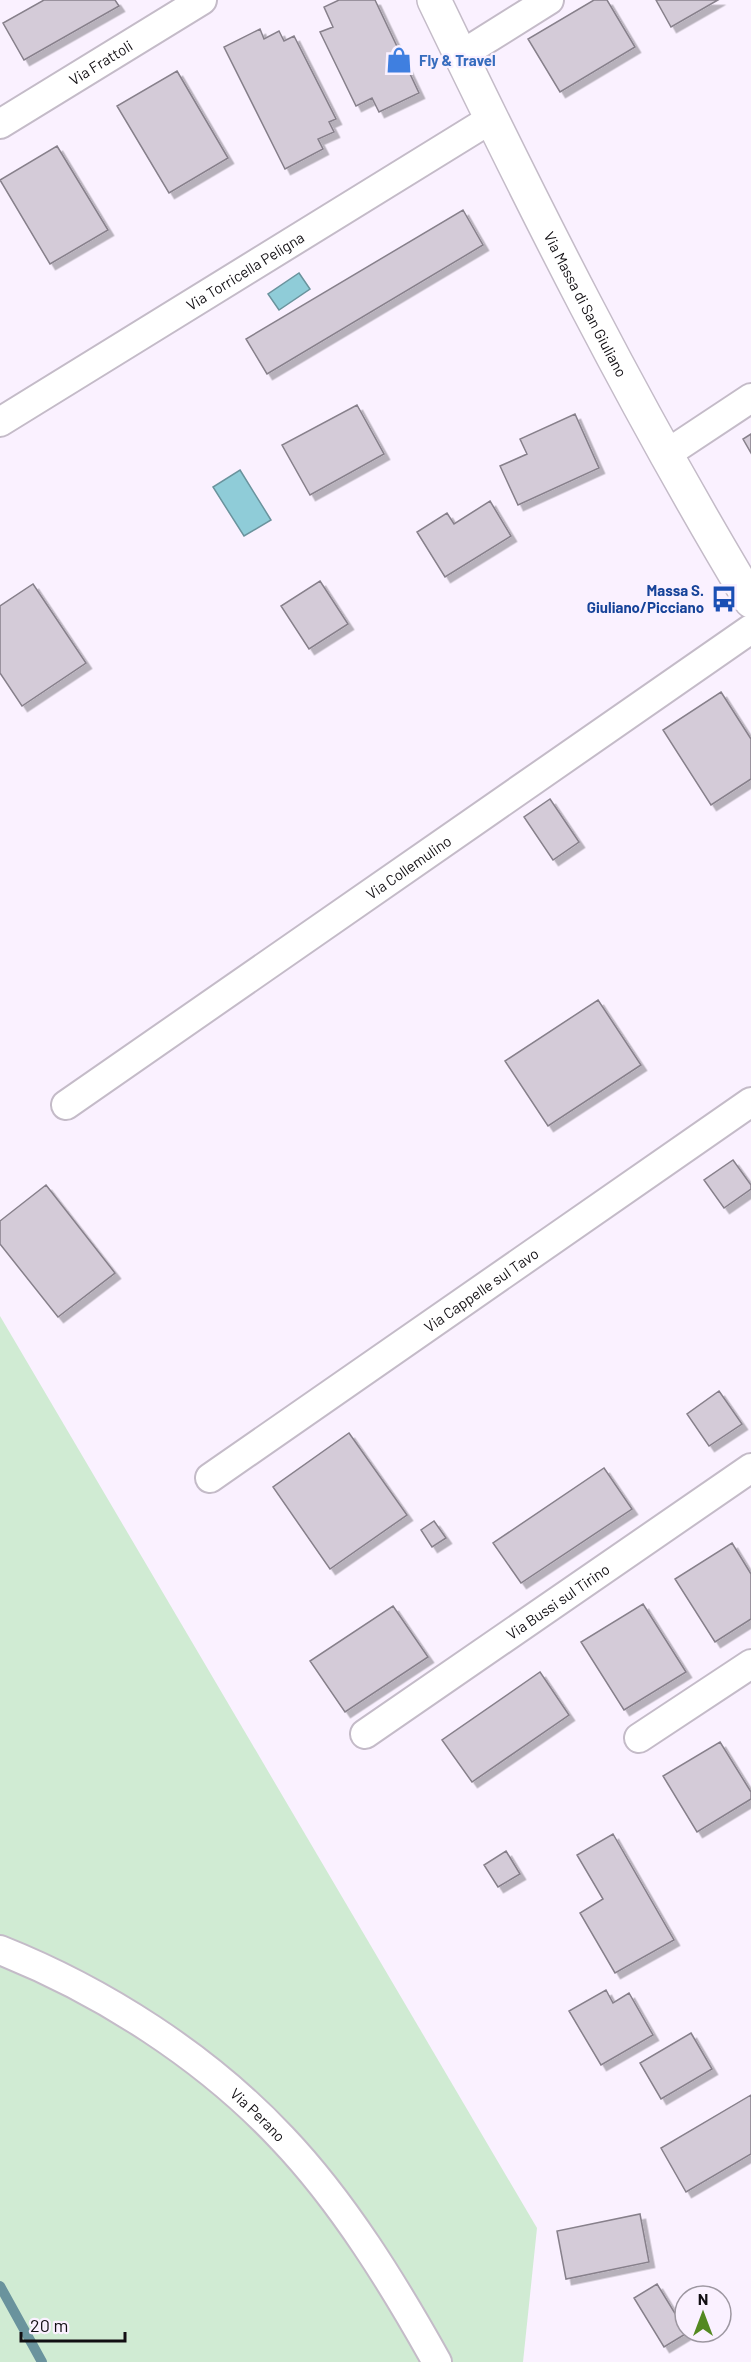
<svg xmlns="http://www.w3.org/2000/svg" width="751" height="2362" font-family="Barlow,sans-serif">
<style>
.green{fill:#d0ebd3}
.water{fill:#8fccd8;stroke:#6a939d;stroke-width:1.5}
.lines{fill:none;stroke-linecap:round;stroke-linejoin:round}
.stream{stroke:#6a939d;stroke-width:10}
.building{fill:#d4cbd8;stroke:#87808b;stroke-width:1.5;filter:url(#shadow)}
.minor-casing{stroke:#c4bbc8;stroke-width:32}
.tertiary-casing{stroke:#c4bbc8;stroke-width:36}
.minor{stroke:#fff;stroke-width:28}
.tertiary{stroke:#fff;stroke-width:33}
.labels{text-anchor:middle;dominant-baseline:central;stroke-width:4.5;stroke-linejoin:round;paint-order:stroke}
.shop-label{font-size:15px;font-weight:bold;fill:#366cbe;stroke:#faf1ff;text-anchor:start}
.street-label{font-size:15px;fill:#120f13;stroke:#faf1ff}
.transit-label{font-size:15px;font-weight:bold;fill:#164399;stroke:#faf1ff;text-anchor:end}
</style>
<defs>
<filter id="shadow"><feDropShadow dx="5.5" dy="5.5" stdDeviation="0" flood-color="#0004"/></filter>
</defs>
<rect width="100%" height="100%" fill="#faf1ff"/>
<path class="green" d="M0 1316 537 2228 523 2362H0Z"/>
<path class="water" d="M299 273 310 289 279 310 268 294Z
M240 470 271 520 244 536 213 487Z"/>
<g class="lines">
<path class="stream" d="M0 2286 42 2362"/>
</g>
<path class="building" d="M44 0H115L119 6 24 60 3 23Z
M339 0H375L419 93 379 112 372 98 356 106 320 32 333 27 324 7Z
M594 0H607L635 47 560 92 528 39Z
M656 0H718L671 27Z
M260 29 264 39 279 31 284 41 294 36 336 119 329 122 334 132 318 139 323 149 285 169 224 47Z
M177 71 228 158 169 193 117 106Z
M57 146 108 230 50 264 0 180Z
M463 210 483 245 267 374 246 339Z
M357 405 384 454 310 495 282 445Z
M575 414 599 468 518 505 500 466 527 454 520 439Z
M751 434V453L743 439Z
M490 501 511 536 445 577 417 532 447 513 454 524Z
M320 581 348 624 309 649 281 606Z
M33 584 86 663 22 706 0 673V606Z
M721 692 751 739V779L711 805 663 730Z
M550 799 579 842 553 860 524 817Z
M598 1000 641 1065 548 1126 505 1061Z
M733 1160 751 1185V1189L724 1208 704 1180Z
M46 1185 115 1273 58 1317 0 1244V1221Z
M719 1391 742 1424 709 1446 687 1414Z
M349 1433 407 1515 330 1569 273 1487Z
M604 1468 632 1509 521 1583 493 1543Z
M434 1521 446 1538 432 1547 421 1530Z
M732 1543 751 1574V1619L715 1642 675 1579Z
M643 1604 686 1672 624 1710 581 1642Z
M393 1606 428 1657 345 1712 310 1661Z
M540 1672 569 1715 472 1782 442 1740Z
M720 1742 751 1792V1799L697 1832 663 1776Z
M613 1834 674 1940 615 1973 580 1913 603 1899 577 1855Z
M506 1851 520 1874 498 1887 484 1865Z
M606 1990 613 2003 629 1993 653 2035 601 2065 569 2011Z
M691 2033 712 2069 661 2099 640 2063Z
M751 2095V2154L686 2192 661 2148Z
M640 2214 649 2262 566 2279 557 2231Z
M657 2284 687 2333 664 2347 634 2298Z"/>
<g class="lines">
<g class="minor-casing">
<g id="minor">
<path d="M461 55 549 0"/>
<path id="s1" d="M0 124 202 0"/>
<path id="s2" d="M0 422 491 119"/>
<path d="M665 455 751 398"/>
<path id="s3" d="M66 1105 751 629"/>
<path id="s4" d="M210 1478 751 1102"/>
<path id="s5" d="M365 1734 751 1468"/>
<path d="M639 1738 751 1664"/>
<path id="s6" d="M0 1950C103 1991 206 2057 282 2138 343 2202 394 2285 437 2362"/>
</g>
</g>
<g class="tertiary-casing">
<g id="tertiary">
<path id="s7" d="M434 0C532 204 634 407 751 601"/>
</g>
</g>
<use href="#minor" class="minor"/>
<use href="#tertiary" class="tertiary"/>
</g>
<defs>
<g id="shop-bare" transform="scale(2.07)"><path d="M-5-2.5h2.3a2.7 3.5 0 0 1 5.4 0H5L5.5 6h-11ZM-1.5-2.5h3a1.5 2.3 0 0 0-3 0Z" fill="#3f7fe0" stroke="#faf1ff" stroke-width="2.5" paint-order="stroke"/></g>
<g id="bus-bare" transform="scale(2.07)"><path d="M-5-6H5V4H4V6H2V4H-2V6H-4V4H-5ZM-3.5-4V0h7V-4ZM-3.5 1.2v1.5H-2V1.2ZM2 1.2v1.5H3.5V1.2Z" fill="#1a4fb4" stroke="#faf1ff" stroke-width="2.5" paint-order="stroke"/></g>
</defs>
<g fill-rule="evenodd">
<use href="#shop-bare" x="399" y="60"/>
<use href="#bus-bare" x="724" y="599"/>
</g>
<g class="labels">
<g class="shop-label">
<text x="419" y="60">Fly &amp; Travel</text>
</g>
<g class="street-label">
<text stroke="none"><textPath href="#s1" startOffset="118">Via Frattoli</textPath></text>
<text stroke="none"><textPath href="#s2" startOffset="288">Via Torricella Peligna</textPath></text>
<text stroke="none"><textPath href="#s7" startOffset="340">Via Massa di San Giuliano</textPath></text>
<text stroke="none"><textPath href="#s3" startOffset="417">Via Collemulino</textPath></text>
<text stroke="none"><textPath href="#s4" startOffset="330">Via Cappelle sul Tavo</textPath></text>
<text stroke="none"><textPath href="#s5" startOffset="234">Via Bussi sul Tirino</textPath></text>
<text stroke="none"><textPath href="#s6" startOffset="308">Via Perano</textPath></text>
</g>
<g class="transit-label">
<text x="704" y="590">Massa S.<tspan x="704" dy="17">Giuliano/Picciano</tspan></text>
</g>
</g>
<g transform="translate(703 2314)"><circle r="28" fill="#faf1ff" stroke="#9d97a1" stroke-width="1.5"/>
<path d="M0-4.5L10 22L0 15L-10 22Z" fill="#548921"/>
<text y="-9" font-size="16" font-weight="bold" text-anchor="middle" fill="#120f13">N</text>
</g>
<path d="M21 2332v9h104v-9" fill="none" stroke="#120f13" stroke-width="3"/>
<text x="30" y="2332" font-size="18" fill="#120f13" stroke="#faf1ff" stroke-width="4.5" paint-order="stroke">20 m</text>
</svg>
